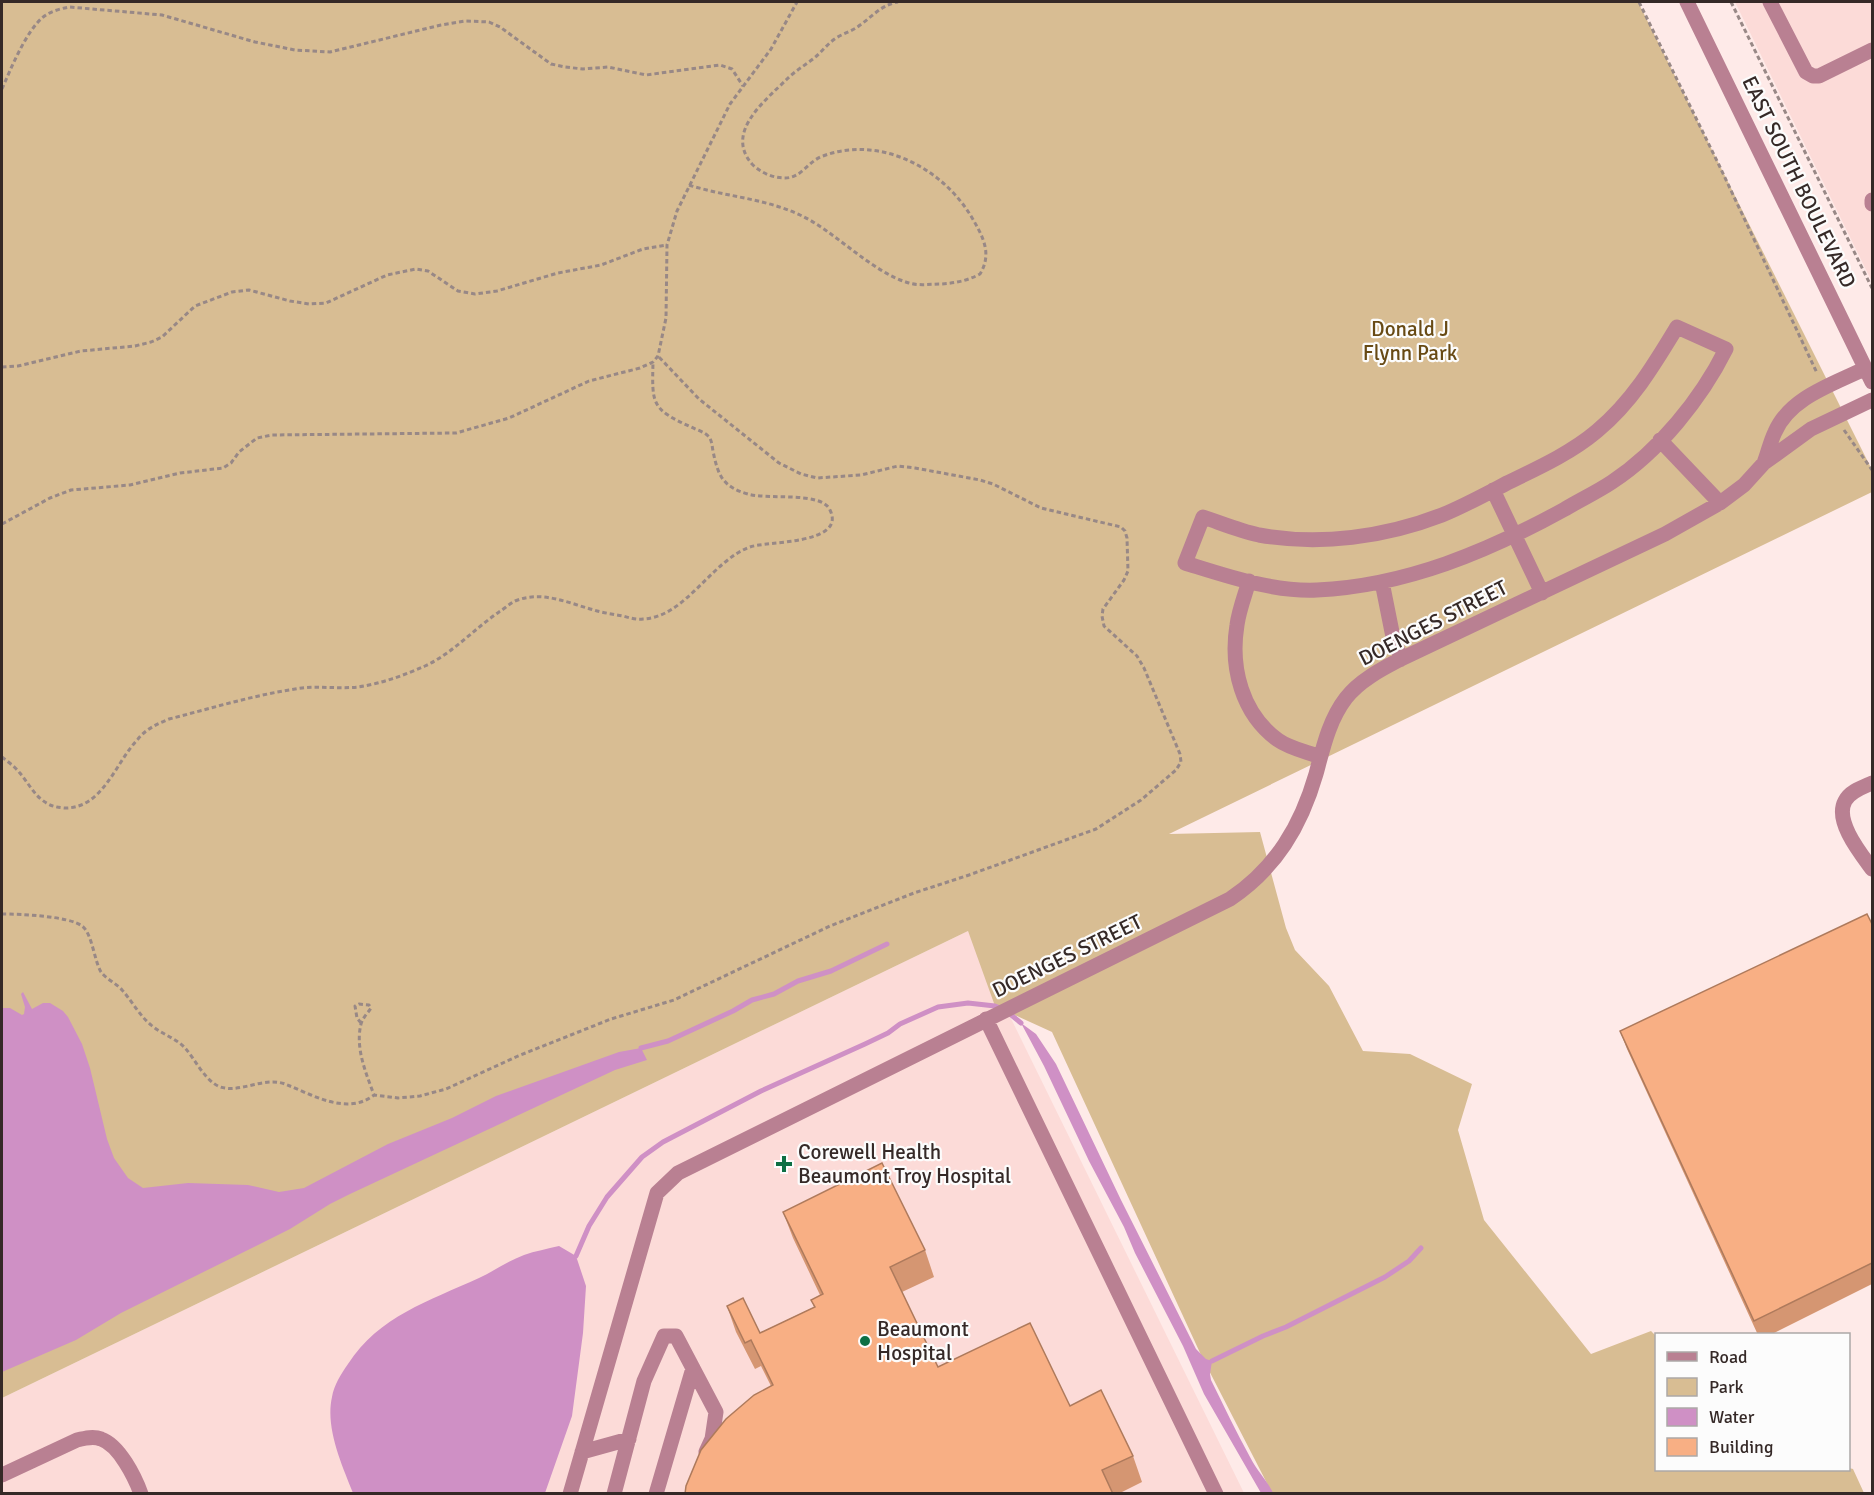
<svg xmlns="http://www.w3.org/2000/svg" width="1874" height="1495" font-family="Signika,sans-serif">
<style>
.built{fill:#fcdbd8}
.green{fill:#d8bd93}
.water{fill:#cf90c5}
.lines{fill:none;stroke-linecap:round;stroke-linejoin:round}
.stream{stroke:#cf90c5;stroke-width:5}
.path{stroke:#988886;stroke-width:3;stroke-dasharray:4.5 3;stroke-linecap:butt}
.minor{stroke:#b98092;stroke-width:15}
.wall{fill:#d59672}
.building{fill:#f8af84;stroke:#ae7a5c;stroke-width:1.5}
.poi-dot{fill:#0d6f44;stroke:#fcfcfc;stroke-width:2}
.labels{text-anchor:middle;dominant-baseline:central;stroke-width:4.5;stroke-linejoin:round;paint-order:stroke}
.street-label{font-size:21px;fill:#352927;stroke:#fcfcfc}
.park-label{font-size:21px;fill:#684a14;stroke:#fcfcfc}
.poi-label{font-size:21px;fill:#352927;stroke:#fcfcfc;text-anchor:start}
</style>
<rect width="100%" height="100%" fill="#feeae8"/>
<path class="built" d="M1735 2H1872V282Z
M968 931 1244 1493 2 1494V1398Z"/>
<path class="green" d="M2 2H1638L1872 470V492L1169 834 1260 832 1286 928 1295 950 1329 986 1363 1051 1410 1054 1472 1084 1458 1130 1484 1220 1591 1354 1651 1331 1656 1336V1470H1848L1849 1468 1853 1469 1864 1493H1272L1201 1355 1052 1032 995 1006 968 931 2 1398Z"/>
<path class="water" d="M23 992 32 1009 43 1003H50L63 1011 68 1017 82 1044 90 1068 107 1139 114 1158 128 1178 143 1188 188 1183 248 1185 279 1192 304 1188 388 1144 452 1118 496 1096 619 1052 641 1048 647 1060 615 1070 350 1194 330 1204 290 1229 121 1313 76 1340 2 1372V1008H10L22 1015 24 1014 25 1007 21 994Z
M1021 1023 1036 1034 1056 1064 1121 1200 1196 1349 1206 1359 1212 1361 1210 1374 1211 1380C1224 1406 1236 1432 1250 1457 1257 1471 1267 1480 1273 1493H1261L1204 1394 1183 1346 1135 1253 1124 1227 1089 1161 1044 1066Z
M559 1246 576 1256 586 1286 583 1333 572 1416 545 1493H353C342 1465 325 1428 332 1397 334 1385 341 1374 348 1364 379 1316 429 1301 479 1278 494 1271 508 1261 524 1255 535 1251 547 1249 559 1246Z"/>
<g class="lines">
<path class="stream" d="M641 1048 668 1041 733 1011 752 1000 774 994 798 981 831 971 887 944
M576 1256 589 1226 607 1197 642 1157 663 1142 761 1091 865 1044 888 1033 900 1024 938 1007 968 1003 995 1006 1005 1010 1021 1023
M1212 1361 1263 1336 1286 1327 1385 1277 1409 1261 1421 1248"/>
<path class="path" d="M1639 2 1719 165 1817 373
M1731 2 1872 288
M2 89C11 68 26 32 42 18 50 11 60 9 69 7L162 15 255 42 295 50 330 52 441 25 465 21 489 22 500 27 551 64 565 67 583 69 608 67 646 75 720 65 732 69 743 86
M689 185C726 197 764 198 800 215 835 231 871 272 909 283 919 286 930 284 941 284 955 283 967 281 980 274 993 253 982 235 971 216 941 167 879 135 823 156 808 161 802 178 785 178 773 178 761 173 752 164 724 132 766 100 787 79 795 71 804 66 813 59 821 53 827 44 836 38 844 33 853 31 860 25 873 16 881 5 898 2
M2 367 18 366 81 351 135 346 151 342 162 337 195 306 232 292 249 290 290 301 309 304 326 303 387 275 416 269 428 271 458 291 475 294 497 291 558 273 601 265 643 249 667 245
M1844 430 1872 470
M2 524 50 498 71 490 130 485 180 473 223 468 231 463 239 452 257 438 272 435 456 433 509 418 589 381 640 368 653 362 658 356 666 318 667 245 677 211 730 104 771 49 797 2
M2 757C7 761 14 766 19 772 27 781 33 793 42 800 50 806 55 807 64 808 103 809 115 763 138 739 146 729 157 724 169 719 213 708 257 694 302 688 320 686 339 689 358 687 380 684 405 675 425 666 453 653 474 629 499 612 504 609 509 604 515 601 542 590 568 603 594 610 603 613 613 614 623 616 630 618 637 620 643 619 686 617 711 561 750 547 765 541 847 545 830 510 822 491 767 500 748 494 723 487 718 476 713 451 712 446 712 441 709 437 705 432 697 430 691 427 651 409 652 404 653 362
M2 914C19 914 69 916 82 926 92 933 94 960 101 972 106 979 116 983 122 990 132 1001 139 1015 151 1025 161 1034 176 1038 185 1048 195 1059 204 1079 218 1086 238 1095 263 1076 285 1084 313 1095 347 1116 374 1095
M361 1023 357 1018 355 1006 359 1004 369 1005 371 1008C368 1013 363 1017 361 1024 355 1048 366 1073 374 1095L398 1098 420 1096 446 1089 518 1056 611 1019 674 1000 830 926 914 893 969 875 1096 829 1141 800 1176 770 1181 762 1180 754 1144 668 1137 656 1104 626 1102 616 1103 609 1124 580 1128 571 1127 538 1125 531 1121 527 1041 508 993 484 980 480 915 468 898 466 861 475 817 478 801 474 779 463 699 399 658 356"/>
<path class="minor" d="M1687 2 1872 382
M1770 2 1806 72 1813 76H1819L1872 50
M1872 200V204
M1677 327 1726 349C1701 399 1659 451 1612 482 1597 492 1580 500 1565 509 1489 551 1406 586 1317 590 1273 592 1227 576 1185 563L1203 517C1221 523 1240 531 1259 535 1320 546 1385 537 1442 515 1464 506 1486 494 1507 483 1538 468 1571 453 1597 431 1632 402 1654 365 1677 327Z
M1660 440 1720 503
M1764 463C1768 453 1770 442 1775 432 1790 397 1834 384 1866 368
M1493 490 1542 593
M1249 581C1245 595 1239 610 1237 625 1230 668 1242 714 1278 740 1289 748 1307 752 1320 757
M1382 582 1393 637 1401 659
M1872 783C1863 787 1850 791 1845 801 1834 821 1861 854 1872 869
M986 1019 1216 1494
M582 1452 629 1439
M2 1475 77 1440C85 1438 94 1436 101 1439 119 1445 135 1477 141 1494
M570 1494 657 1193 678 1173 1230 899C1276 868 1301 826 1316 774 1323 748 1329 720 1346 698 1360 680 1382 669 1401 659L1665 534 1720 503 1744 485 1764 463 1811 429 1872 400
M614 1494 644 1381 664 1336H676L716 1412 712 1439 706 1452
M656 1494 693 1368"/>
</g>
<path class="wall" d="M1872 924V1284L1770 1335H1758L1627 1049 1620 1031Z
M783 1212 925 1250 934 1277 902 1292 938 1367 1070 1406 1133 1456 1142 1482 1118 1494H685L771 1386 761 1366 755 1369 736 1332 727 1306 760 1333 814 1307 811 1300 820 1295 793 1238Z"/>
<path class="building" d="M1867 914 1872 924V1263L1754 1321 1620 1031Z
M882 1163 925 1250 890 1267 938 1367 1030 1323 1070 1406 1101 1390 1133 1456 1102 1470 1113 1494H685L686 1486 701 1450 726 1419 754 1395 773 1385 751 1340 745 1343 727 1306 743 1298 760 1333 815 1307 811 1300 823 1294 783 1212Z"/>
<g class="poi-dot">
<path d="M781 1155h6v6h6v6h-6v6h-6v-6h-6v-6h6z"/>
<circle cx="865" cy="1341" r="6"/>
</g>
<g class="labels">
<g class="street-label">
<text transform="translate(1799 182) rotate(64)">EAST SOUTH BOULEVARD</text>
<text transform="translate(1433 623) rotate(-27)">DOENGES STREET</text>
<text transform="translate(1067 956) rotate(-26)">DOENGES STREET</text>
</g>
<g class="park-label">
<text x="1410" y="329">Donald J<tspan x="1410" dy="24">Flynn Park</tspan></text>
</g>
<g class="poi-label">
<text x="798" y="1152">Corewell Health<tspan x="798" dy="24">Beaumont Troy Hospital</tspan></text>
<text x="877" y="1329">Beaumont<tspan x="877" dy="24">Hospital</tspan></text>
</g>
</g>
<rect width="1874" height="1495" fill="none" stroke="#352927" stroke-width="6"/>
<rect x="1655" y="1333" width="195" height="138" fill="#fcfcfc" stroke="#aca8a7" stroke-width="1.5"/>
<rect x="1667" y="1352" width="30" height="9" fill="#b98092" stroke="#aca8a7" stroke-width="1.5"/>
<text x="1709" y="1363" font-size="18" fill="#352927">Road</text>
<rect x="1667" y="1378" width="30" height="18" fill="#d8bd93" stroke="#aca8a7" stroke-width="1.5"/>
<text x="1709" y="1393" font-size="18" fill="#352927">Park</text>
<rect x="1667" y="1408" width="30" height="18" fill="#cf90c5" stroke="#aca8a7" stroke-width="1.5"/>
<text x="1709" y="1423" font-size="18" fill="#352927">Water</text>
<rect x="1667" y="1438" width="30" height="18" fill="#f8af84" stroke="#aca8a7" stroke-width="1.5"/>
<text x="1709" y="1453" font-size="18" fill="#352927">Building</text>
</svg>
